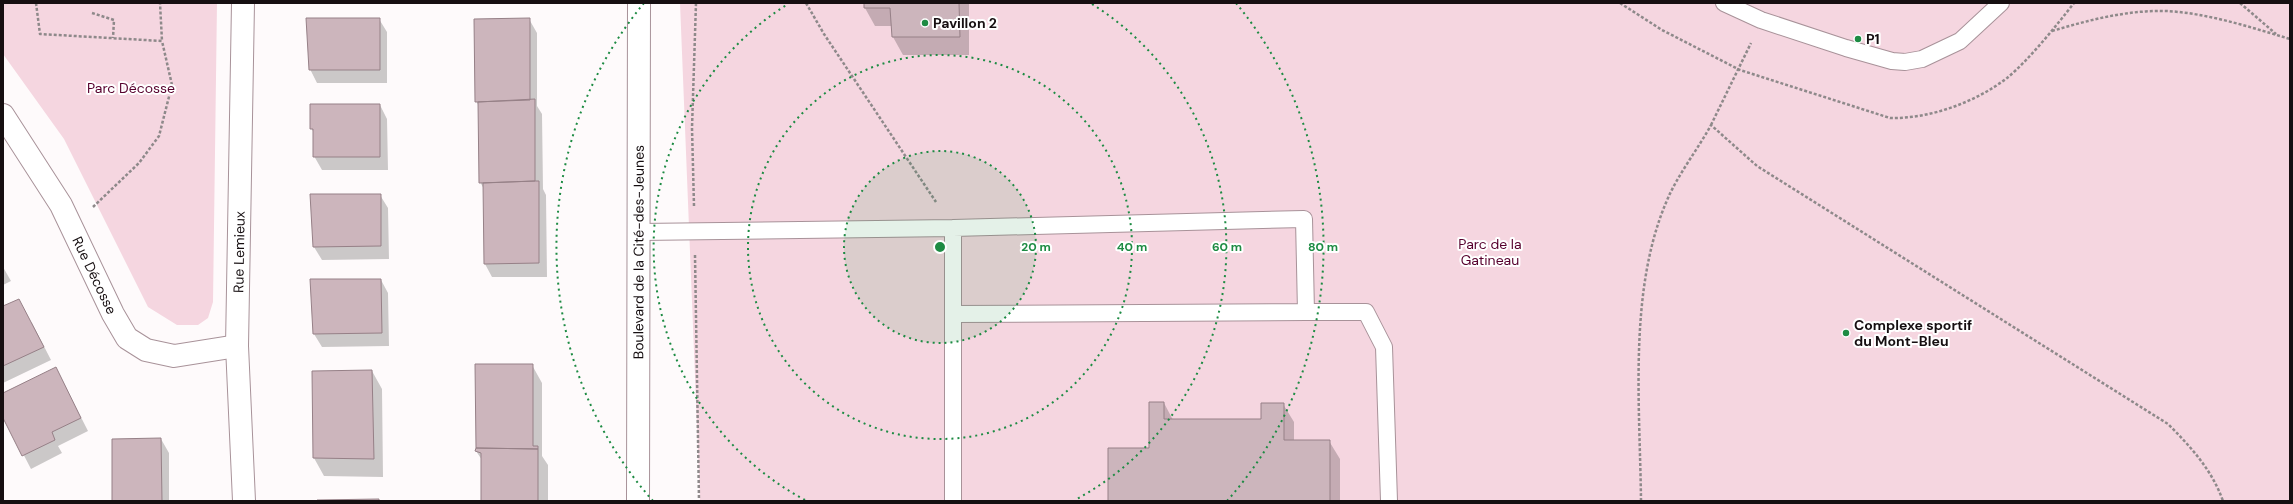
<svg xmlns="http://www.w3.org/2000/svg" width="2293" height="504" font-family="'DM Sans',sans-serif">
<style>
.green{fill:#f5d6e0}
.shadow{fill:#0003}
.building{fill:#ccb5bc;stroke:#968087}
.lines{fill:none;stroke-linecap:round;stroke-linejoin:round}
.service-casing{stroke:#a89299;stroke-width:18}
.minor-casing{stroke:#a89299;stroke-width:24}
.tertiary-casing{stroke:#a89299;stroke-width:24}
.path{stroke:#8e898a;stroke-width:2.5;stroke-dasharray:3 2;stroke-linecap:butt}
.service{stroke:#fff;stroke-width:16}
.minor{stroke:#fff;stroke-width:22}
.tertiary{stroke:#fff;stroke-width:22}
.ring{fill:none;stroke:#1d8b43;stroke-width:2;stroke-dasharray:2 4}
.poi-dot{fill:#1d8b43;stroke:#fff;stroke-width:1.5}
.labels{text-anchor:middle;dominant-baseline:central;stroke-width:4;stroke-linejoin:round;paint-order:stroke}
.poi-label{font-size:14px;font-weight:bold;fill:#160f11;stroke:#fff;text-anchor:start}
.park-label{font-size:14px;fill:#56002d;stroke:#fff}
.street-label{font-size:14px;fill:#160f11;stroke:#fff}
.centre{fill:#1d8b43;stroke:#fff;stroke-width:2}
.ring-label{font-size:12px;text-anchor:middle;font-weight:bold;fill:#1d8b43;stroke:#fff;stroke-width:4;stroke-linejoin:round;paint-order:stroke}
</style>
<rect width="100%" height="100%" fill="#fefafb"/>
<path class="green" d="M3 3H217L213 302 208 318 198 325H177L148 307 64 139 3 54Z
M680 3H2290V501H700Z"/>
<path class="shadow" d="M865 3H969V55H903L893 37 892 26H875L865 8Z
M379 19 387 32V83H317L310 69Z
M529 19 537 33V106L542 114 543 189 546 195 547 277H492L485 264 484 189 480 182V108L476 101Z
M380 105 387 119 388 170H322L314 156V133L311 128Z
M311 195H380L388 208 389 259 322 260 314 247Z
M3 267 11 281 3 285Z
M381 280 388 293 389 346 322 347 314 334Z
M3 307 32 323 51 360 3 383Z
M532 365 542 383V456L548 465V501H481L482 460 476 451Z
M56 368 88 431 58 446 62 453 31 469 3 415V395Z
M372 371 382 389 383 477 324 476 314 458Z
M1164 403 1173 420H1262L1283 404 1294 422V441H1329L1340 459V501H1109L1150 449Z
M161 439 169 453V501H113Z"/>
<path class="building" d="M864 3H959L960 37H892L890 8H864Z
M306 18H380V70H309Z
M530 18V100L475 102 474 19Z
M535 99V181L479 183 478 102Z
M310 104H380V157H313V129H310Z
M535 181H539V263L484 264 483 183Z
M310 194H381V246L313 247Z
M310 279H381L382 333 313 334Z
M19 299 44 347 3 366V306Z
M475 364H533V446H538V449L476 448Z
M56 367 81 418 52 432 55 440 22 456 3 418V393Z
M372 370 374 459 313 458 312 371Z
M1149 402H1164V419H1261V403H1284V440H1330V501H1108V448H1149Z
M161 438 162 501H112V439Z
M476 448 538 449V501H481V453L475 451Z
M379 499V501H317V500Z"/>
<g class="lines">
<g class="service-casing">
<path id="service" d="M1724 3 1761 20 1846 48 1892 61 1905 62 1922 59 1960 41 2001 3
M639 232 953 228V501
M1306 312H1366L1384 347 1389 501
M953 314 1306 312 1304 219 953 228"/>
</g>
<g class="minor-casing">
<g id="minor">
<path d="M243 3 237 346 244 501"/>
<path id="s1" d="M3 115 61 205 113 314 127 338 146 350 174 356 237 346"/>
</g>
</g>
<g class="tertiary-casing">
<g id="tertiary">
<path id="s2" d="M638 501 639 3"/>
</g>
</g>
<path class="path" d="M36 3 40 34 162 41 160 3
M806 3 824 34 936 202
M1620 3 1662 30 1740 70 1890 118C1930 119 1976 102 2007 78 2029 60 2056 26 2074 3
M2240 3 2276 34
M92 13 114 20 113 38
M2052 31C2089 20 2127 10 2166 11 2207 13 2250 27 2290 39
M1711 125 1751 43
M694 206 692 128 696 3
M93 207 139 163 159 136 172 85 162 41
M695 255 699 501
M1641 501C1640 404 1628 288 1668 198 1679 173 1698 149 1711 125L1757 166 2168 424C2191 447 2212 470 2223 501"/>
<use href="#service" class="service"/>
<use href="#minor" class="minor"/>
<use href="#tertiary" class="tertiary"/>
</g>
<circle cx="940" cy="247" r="96" fill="#1d8b43" fill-opacity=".12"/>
<g class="ring">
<circle cx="940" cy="247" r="96"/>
<circle cx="940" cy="247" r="192"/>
<path d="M805 500A287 287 0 0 1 788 4M1092 4A287 287 0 0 1 1075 500"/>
<path d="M653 501A383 383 0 0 1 644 3M1236 3A383 383 0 0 1 1227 501"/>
</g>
<g class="poi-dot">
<circle cx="925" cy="23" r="4"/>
<circle cx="1858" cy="39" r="4"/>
<circle cx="1846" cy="333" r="4"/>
</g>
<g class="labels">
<g class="poi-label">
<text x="933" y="23">Pavillon 2</text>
<text x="1866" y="39">P1</text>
<text x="1854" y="325">Complexe sportif<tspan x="1854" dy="16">du Mont-Bleu</tspan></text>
</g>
<g class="park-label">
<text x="131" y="88">Parc Décosse</text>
<text x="1490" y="244">Parc de la<tspan x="1490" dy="16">Gatineau</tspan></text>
</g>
<g class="street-label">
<text transform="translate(239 252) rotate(-89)">Rue Lemieux</text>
<text stroke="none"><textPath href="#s2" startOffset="249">Boulevard de la Cité-des-Jeunes</textPath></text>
<text stroke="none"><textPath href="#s1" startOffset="185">Rue Décosse</textPath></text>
</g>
</g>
<circle cx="940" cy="247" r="6" class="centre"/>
<g class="ring-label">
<text x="1036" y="251">20 m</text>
<text x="1132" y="251">40 m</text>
<text x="1227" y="251">60 m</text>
<text x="1323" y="251">80 m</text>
</g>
<rect width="2293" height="504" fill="none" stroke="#160f11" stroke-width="8"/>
</svg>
